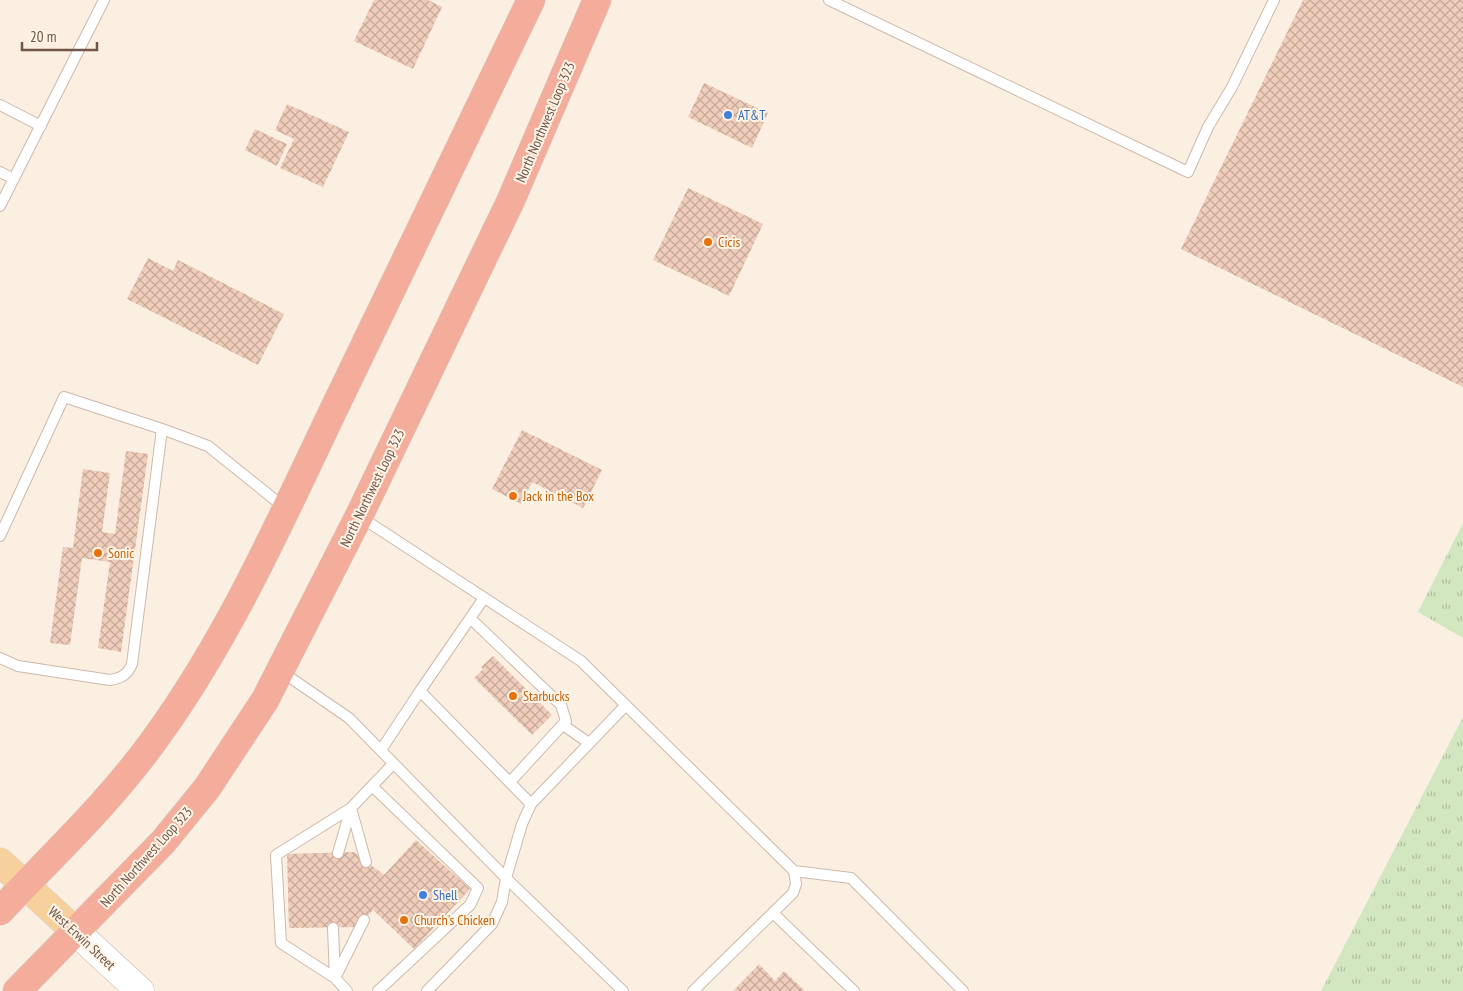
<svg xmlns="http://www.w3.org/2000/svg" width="1463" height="991" font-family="'PT Sans Narrow',sans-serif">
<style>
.grass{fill:url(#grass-tufts)}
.building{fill:url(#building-cross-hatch)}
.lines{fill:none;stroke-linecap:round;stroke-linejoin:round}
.lane-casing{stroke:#cdb9ab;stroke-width:12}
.secondary-casing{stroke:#d0b8a9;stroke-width:29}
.primary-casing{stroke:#d7cfcc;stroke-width:29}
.highway-casing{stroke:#d7cfcc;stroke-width:29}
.lane{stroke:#fff;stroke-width:10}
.secondary{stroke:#fff;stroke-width:28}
.primary{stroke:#f7d19c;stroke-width:28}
.highway{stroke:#f3ad9a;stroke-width:28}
.shop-dot{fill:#3f7fe0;stroke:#fef4e6;stroke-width:2}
.food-dot{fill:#e8710a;stroke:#fef4e6;stroke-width:2}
.labels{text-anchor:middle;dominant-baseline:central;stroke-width:4;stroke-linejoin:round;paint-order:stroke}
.shop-label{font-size:14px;fill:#366cbe;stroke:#fef4e6;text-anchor:start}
.street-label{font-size:14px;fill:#705549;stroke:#fef4e6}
.food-label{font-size:14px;fill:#c56008;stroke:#fef4e6;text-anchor:start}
</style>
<defs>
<pattern id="grass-tufts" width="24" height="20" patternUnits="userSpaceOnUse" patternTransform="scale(1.25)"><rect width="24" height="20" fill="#d2e7c0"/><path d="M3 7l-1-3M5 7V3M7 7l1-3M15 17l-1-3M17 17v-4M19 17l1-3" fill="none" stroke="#afbe9e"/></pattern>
<pattern id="building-cross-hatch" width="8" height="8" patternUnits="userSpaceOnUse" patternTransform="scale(1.25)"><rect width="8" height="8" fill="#efcdba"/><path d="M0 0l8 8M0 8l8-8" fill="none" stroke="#c6a999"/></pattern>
</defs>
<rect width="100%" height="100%" fill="#fbefe1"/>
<path class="grass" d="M1463 523V638L1418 612Z
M1463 717V991H1321Z"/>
<path class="building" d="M374 0H428L442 7 413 69 354 41Z
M1303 0H1463V387L1181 249Z
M704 83 768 113 752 148 688 117Z
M287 104 349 132 323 187 280 168 294 139 275 130Z
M255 129 287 144 277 166 245 150Z
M688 188 763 224 729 296 653 260Z
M148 258 173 271 178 260 284 314 258 365 127 299Z
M522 430 602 470 583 508 532 482 521 504 492 489Z
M126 451 148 454 121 652 98 648 110 562 82 558 70 645 50 643 63 547 73 548 83 469 110 473 102 532 115 534Z
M493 656 552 715 532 735 474 678 483 669 481 667Z
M416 840 470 889 414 949 373 910 358 927 289 928 287 854 354 852 384 875Z
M759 964 775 981 784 971 805 991H733Z"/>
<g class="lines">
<g class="lane-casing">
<path id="lane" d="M829 0 1188 172 1208 127 1232 87 1274 0
M0 105 41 126
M0 172 14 179
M0 206 104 0
M359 516 581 661 794 871 796 884 793 893 693 991
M0 536 64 397 162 429 208 446 285 508
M484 598 420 691 531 804
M470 618 561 705 566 721 510 782
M0 658 18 666 110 680C122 678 127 675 132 664L162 429
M282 672 349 718 506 878 623 991
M563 725 589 743
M381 750 420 691
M372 786 478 888 470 905 378 991
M338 853 351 808 393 764
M794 871 851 878 963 991
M773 913 854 991
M364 920 335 978 281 943 276 855 351 808 366 862
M333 928 335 978 347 991
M427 991 492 924 502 902 506 878 522 824 531 804 626 705"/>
</g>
<g class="secondary-casing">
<path id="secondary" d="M76 932 140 991"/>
</g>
<g class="primary-casing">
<path id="primary" d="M0 862 76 932"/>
</g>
<g class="highway-casing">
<path id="highway" d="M0 911C56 852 113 799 160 732 230 634 280 522 332 413 399 276 465 138 531 0
M17 991 163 842 207 788 265 700 359 516 511 200 597 0"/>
</g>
<use href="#lane" class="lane"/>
<use href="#secondary" class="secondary"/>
<use href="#primary" class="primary"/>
<use href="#highway" class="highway"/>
</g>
<g class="shop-dot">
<circle cx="728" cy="115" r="5"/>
<circle cx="423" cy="895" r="5"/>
</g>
<g class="food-dot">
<circle cx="708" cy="242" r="5"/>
<circle cx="513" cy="496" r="5"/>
<circle cx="98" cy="553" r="5"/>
<circle cx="513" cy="696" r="5"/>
<circle cx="404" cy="920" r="5"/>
</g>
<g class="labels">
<g class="shop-label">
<text x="738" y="115">AT&amp;T</text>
<text x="433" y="895">Shell</text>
</g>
<g class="street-label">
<text transform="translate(545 122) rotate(-67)">North Northwest Loop 323</text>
<text transform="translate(372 488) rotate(-64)">North Northwest Loop 323</text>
<text transform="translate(146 857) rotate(-48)">North Northwest Loop 323</text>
<text transform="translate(82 938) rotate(43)">West Erwin Street</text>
</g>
<g class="food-label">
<text x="718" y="242">Cicis</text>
<text x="523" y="496">Jack in the Box</text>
<text x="108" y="553">Sonic</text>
<text x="523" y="696">Starbucks</text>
<text x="414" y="920">Church's Chicken</text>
</g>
</g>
<path d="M22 42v8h75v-8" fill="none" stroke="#705549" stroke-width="2.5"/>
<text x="30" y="42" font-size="15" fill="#705549" stroke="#fef4e6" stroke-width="4" paint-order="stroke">20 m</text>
</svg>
